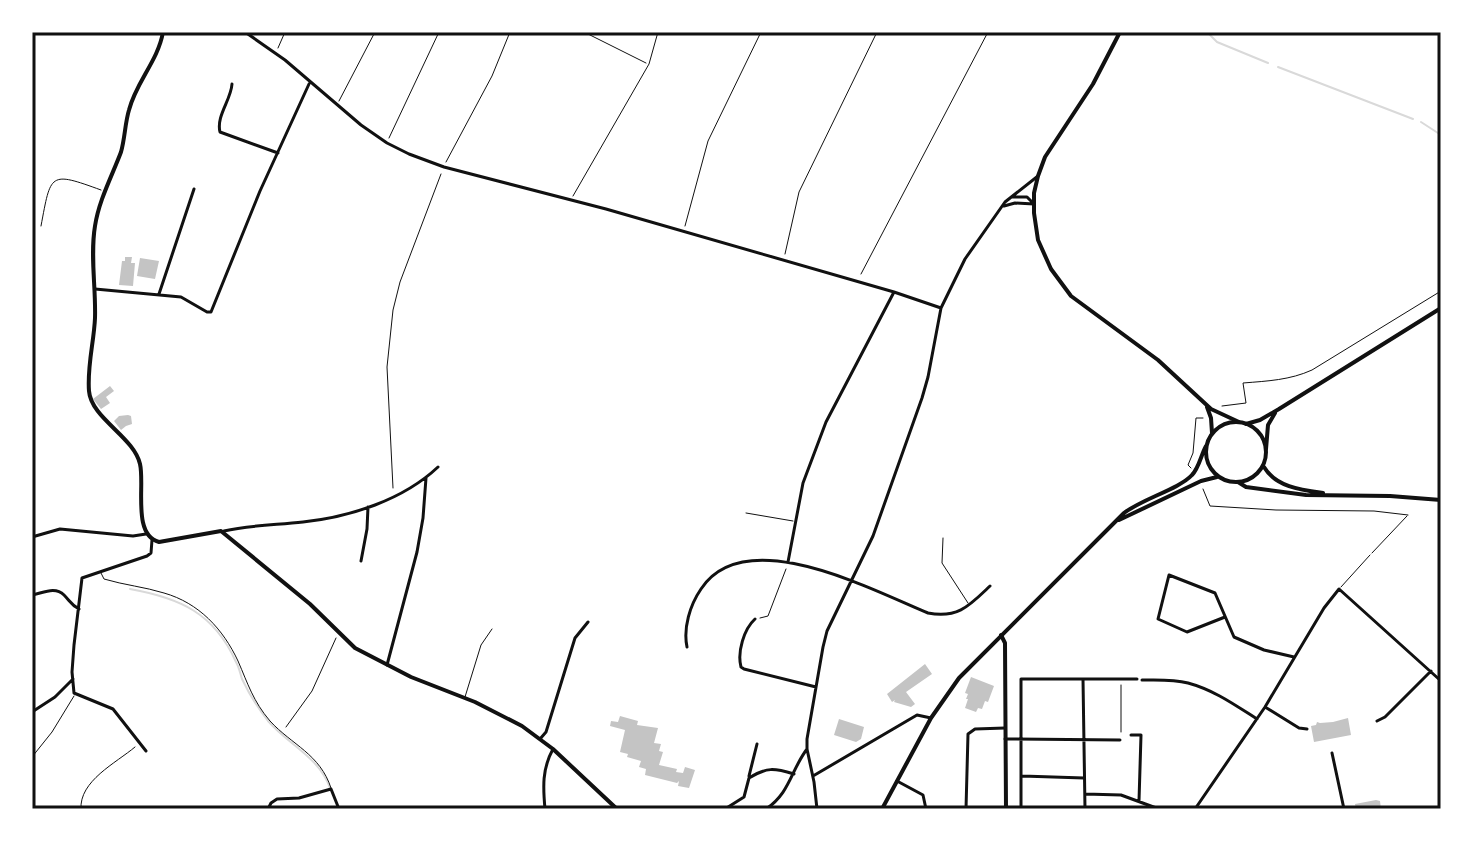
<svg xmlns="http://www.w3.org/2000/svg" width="1473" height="841" font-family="Inter,sans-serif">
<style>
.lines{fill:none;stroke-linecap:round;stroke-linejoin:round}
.stream{stroke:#d9d9d9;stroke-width:2}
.building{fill:#c4c4c4}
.path{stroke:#111;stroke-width:1}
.service{stroke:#111;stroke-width:1}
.minor{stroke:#111;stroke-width:3}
.tertiary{stroke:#111;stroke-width:4}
.secondary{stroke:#111;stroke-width:4}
.primary{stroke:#111;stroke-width:4}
.neatline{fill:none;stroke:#111;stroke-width:3}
</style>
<rect width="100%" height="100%" fill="#fff"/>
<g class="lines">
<path class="stream" d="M1207 32 1217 42 1268 63
M1278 67 1413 119
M1421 122 1441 135
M130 589C180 598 214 613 236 662 239 667 240 673 242 679 249 694 258 708 268 721 289 745 319 757 330 788"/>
</g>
<path class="building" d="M125 257H132L131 263H135L133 286 119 285 122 261H125Z
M140 258 159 261 155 279 137 276Z
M110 386 114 391 106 397 110 403 101 409 93 399Z
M128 415 131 416 132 424 126 426 121 430 114 421 119 416Z
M925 664 932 674 906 692 915 704 911 707 894 702 895 700 892 702 887 694Z
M971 677 994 686 988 702 985 701 982 709 978 708 976 712 965 708 968 699H966L968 694 965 693Z
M620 716 638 721 637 725 658 728 654 743 661 744 659 751 663 752 659 765 677 769 676 772 683 773 685 767 695 770 689 788 678 786 679 781 677 783 645 775 646 769 639 767 641 761 627 757 628 754 620 752 625 730 610 726 611 721 618 722Z
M1348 718 1351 735 1314 742 1311 726 1316 725 1317 722 1320 723 1333 722Z
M839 719 864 727 861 739 856 742 834 735Z
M1376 800 1380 801 1381 809H1356L1355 804Z"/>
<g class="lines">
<path class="path" d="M584 32 646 63
M278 48 285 32
M339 101 375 32
M389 138 439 32
M446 162 492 76 510 32
M573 196 649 64 658 32
M685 226 708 141 761 32
M785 254 799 192 877 32
M861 274 988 32
M1222 406 1246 403 1243 383C1268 381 1290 380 1312 370L1441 291
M1191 468 1188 465 1193 453 1196 418H1203
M393 488 387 367 393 310 400 282 441 174
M1203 489 1210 506 1276 510 1374 511 1408 515
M1372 553 1407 516
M760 618 768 616 786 569
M286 727 312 691 336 638
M1121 732V685
M81 809C79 781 116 763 135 747"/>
<path class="service" d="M41 226C51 173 49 171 101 190
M746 513 793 521
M943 538 942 563 968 603
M101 573 104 579C124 585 145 587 164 593 199 603 223 629 238 661 248 684 253 701 270 721 292 745 320 754 331 788
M1341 587 1370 555
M465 697 481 645 492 629
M32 757 52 732 74 696"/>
<path class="minor" d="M245 32 285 60 361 125 387 143 409 154 444 167 606 209 894 292 941 308
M232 84C231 100 216 116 220 132L278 153
M1013 197H1027L1034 204
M1004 206 1015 203 1034 204
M95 289 181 297 207 312H211L260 191 309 84
M159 294 194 189
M224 531C250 525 276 525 303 522 350 517 403 500 438 467
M32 537 60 529 133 536 146 534
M361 561 367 529 368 507
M788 562 803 483 826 422 894 292
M32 595C43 593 55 586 64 595 70 601 71 605 79 609
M1225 617 1187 632 1158 619 1169 575 1215 593 1234 637 1264 650 1294 657
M755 619C744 629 737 652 741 667L744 669 816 687
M687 647C683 628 690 605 701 589 745 522 872 590 928 613 958 619 970 605 990 586
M387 665 417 552 423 518 426 478
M1083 679 1085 809
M1142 680C1157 680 1173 679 1188 683 1214 690 1235 705 1257 719
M1265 707 1299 728 1307 729
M32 712 55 697 73 679
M1377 721 1385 717 1431 671
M1131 735H1141L1139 801
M540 739 546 732 575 638 588 622
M1005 739 1120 740
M146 751 113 709 74 693 72 672 74 645 82 578 147 556 151 553 152 540
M1332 753 1344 809
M749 776 757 744
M813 776 917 715 931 718
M1022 776 1084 778
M897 781 923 795 926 809
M1085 794 1121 795 1159 809
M268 809 271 803 277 799 299 798 331 789 339 809
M545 809C543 787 542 769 553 749
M725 809 744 797 749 778C767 767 774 768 794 774
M766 809C790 793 791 770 807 749
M817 809 814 782 807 749V739L823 647 827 631 873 536 922 398 928 377 941 308 965 259 1005 202 1038 176
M966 809 968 734 975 729 1005 728
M1021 809V679H1137
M1195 809 1265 707 1324 608 1339 589 1441 681"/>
<path class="tertiary" d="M163 32C158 61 136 82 129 110 125 123 125 138 121 152 112 176 99 200 95 226 90 256 96 287 95 318 94 342 87 366 89 391 91 418 134 437 140 464 145 485 132 535 159 542L221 531 310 604 355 648 411 677 475 702 522 726 553 749 617 809
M1120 32 1093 84 1045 157 1038 176 1034 193V213L1038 240 1051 269 1071 296 1158 360 1211 409 1239 422
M1207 407 1211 418 1212 433
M1001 635 1005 643 1006 809"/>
<path class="secondary" d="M1246 424 1260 420 1279 409 1441 308
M1266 449 1268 425 1275 413"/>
<path class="primary" d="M1206 452a30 30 0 1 1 60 0a30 30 0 1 1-60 0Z
M1264 467C1276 487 1301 490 1323 493
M1238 482 1246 487 1306 495 1390 496 1441 500
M1119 520 1201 481 1217 477
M882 809 931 718 959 678 1124 513C1142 499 1179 489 1192 475 1199 468 1201 455 1206 446"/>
</g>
<rect width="1473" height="841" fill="none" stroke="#ffffff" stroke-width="68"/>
<rect x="34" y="34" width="1405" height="773" class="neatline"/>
</svg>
